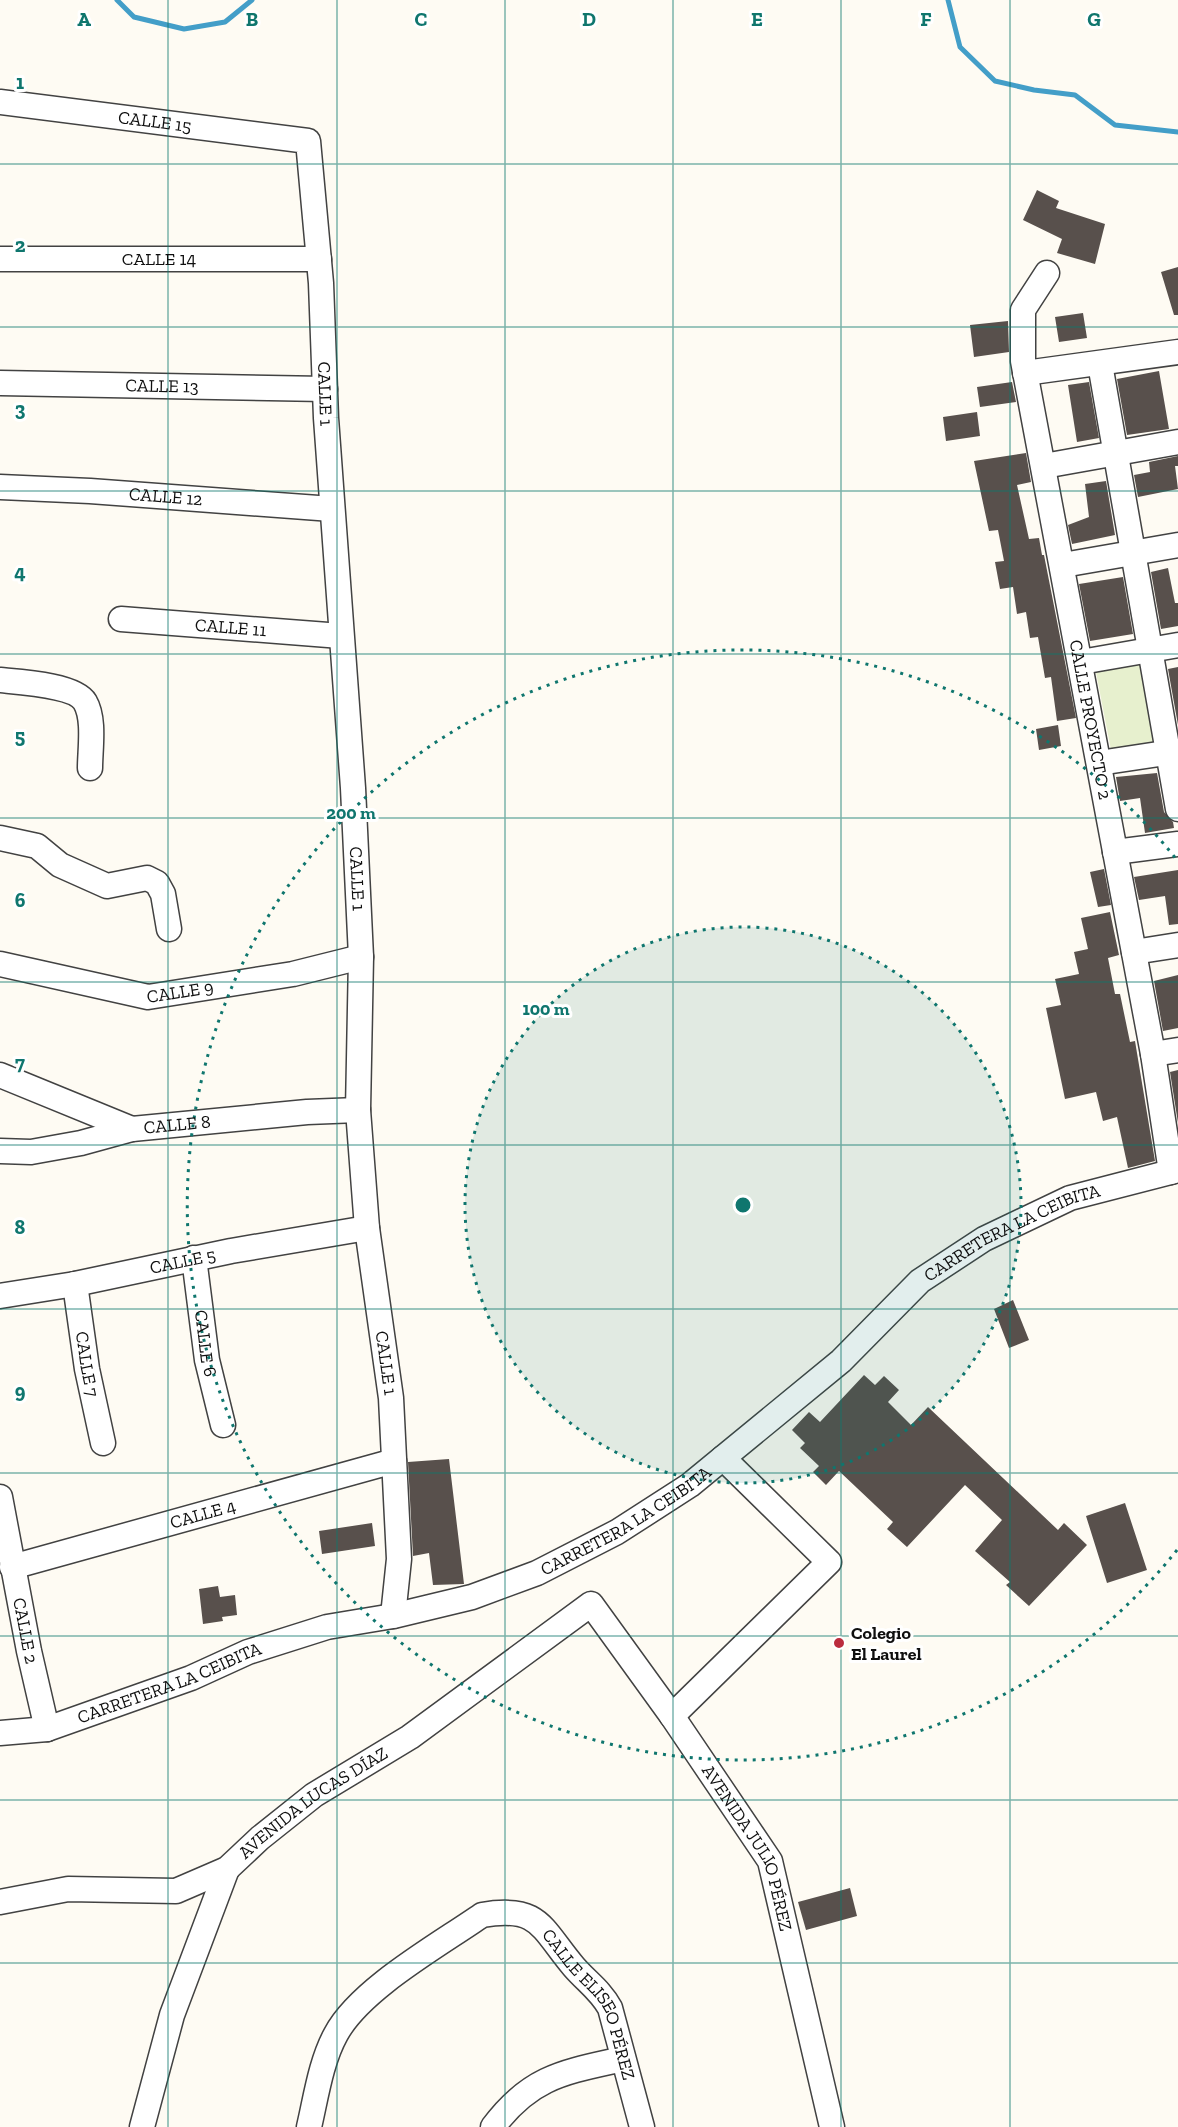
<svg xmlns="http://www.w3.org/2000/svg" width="1178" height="2127" font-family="'Zilla Slab',serif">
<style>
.pitch{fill:#e7f0ce}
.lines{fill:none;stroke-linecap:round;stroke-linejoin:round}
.stream{stroke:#439ec8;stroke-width:5}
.building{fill:#58504c}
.minor-casing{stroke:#424242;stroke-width:27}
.minor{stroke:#fff;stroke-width:24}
.grid{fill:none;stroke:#0f766e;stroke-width:1.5;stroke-opacity:0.55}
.ring{fill:none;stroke:#0f766e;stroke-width:3;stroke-dasharray:3 6}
.poi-dot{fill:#bb2c3e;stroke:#fff;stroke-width:2}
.labels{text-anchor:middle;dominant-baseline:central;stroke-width:6;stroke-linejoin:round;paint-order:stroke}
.street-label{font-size:18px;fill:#0f0f0f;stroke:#fff}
.poi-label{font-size:18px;font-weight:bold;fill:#0f0f0f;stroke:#fff;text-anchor:start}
.grid-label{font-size:20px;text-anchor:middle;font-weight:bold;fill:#0f766e;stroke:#fff;stroke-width:6;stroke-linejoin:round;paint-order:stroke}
.centre{fill:#0f766e;stroke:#fff;stroke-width:3}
.ring-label{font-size:18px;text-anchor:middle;font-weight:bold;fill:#0f766e;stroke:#fff;stroke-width:6;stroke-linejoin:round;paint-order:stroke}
</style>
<rect width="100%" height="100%" fill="#fefbf3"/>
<path class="pitch" d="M1146 655 1162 744 1112 755 1095 667Z"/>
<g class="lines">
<path class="stream" d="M117 0 134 17 184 29 225 22 252 0
M948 0 960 47 995 81 1034 90 1075 95 1115 125 1178 132"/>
</g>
<path class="building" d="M1037 190 1059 201 1056 208 1105 224 1095 264 1057 253 1062 239 1023 220Z
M1178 267V315H1174L1161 272Z
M1083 313 1087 338 1059 342 1055 317Z
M1008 321 1009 352 974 357 970 325Z
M1159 371 1169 429 1127 435 1117 379Z
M1012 382 1016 402 980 407 977 387Z
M1089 382 1099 438 1077 442 1068 385Z
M977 412 980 436 946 441 943 417Z
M1026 453 1031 482 1017 485 1029 539 1039 538 1042 555H1044L1076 718 1057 721 1051 677 1045 678 1038 637 1030 638 1026 612 1017 614 1013 587 1000 589 995 562 1004 561 998 530 989 531 974 461Z
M1178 456V466H1175L1178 489 1138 497 1134 475 1150 472 1149 462Z
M1106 481 1115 535 1072 544 1068 525 1089 517 1085 484Z
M1168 568 1175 603H1178V626L1161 629 1151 572Z
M1123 577 1133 634 1090 641 1079 584Z
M1178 667V725L1168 669Z
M1058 725 1061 746 1039 750 1036 729Z
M1157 773 1164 812 1173 822 1174 828 1145 833 1140 798 1120 801 1116 777Z
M1104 869 1111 905 1098 907 1090 872Z
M1178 870V924L1169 925 1165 896 1139 900 1134 877Z
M1110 912 1119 955 1108 958 1115 994H1120L1130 1042 1135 1041 1155 1161 1128 1168 1117 1117 1103 1121 1096 1092 1065 1099 1046 1008 1061 1005 1055 979 1079 974 1074 952 1088 949 1081 918Z
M1178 975V1028L1163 1031 1154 981Z
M1178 1070V1123L1170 1072Z
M1013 1300 1029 1340 1009 1348 994 1309Z
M864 1375 875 1385 884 1376 899 1390 888 1402 911 1425 928 1407 1058 1530 1064 1523 1087 1545 1029 1606 1006 1585 1010 1582 975 1551 1002 1520 965 1485 907 1547 887 1529 893 1522 839 1471 826 1485 813 1472 819 1466 800 1448 805 1443 792 1430 809 1412 820 1422Z
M449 1459 464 1584 433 1585 429 1553 413 1556 408 1462Z
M1125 1503 1147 1570 1107 1583 1086 1516Z
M372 1523 375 1546 322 1554 319 1531Z
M218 1586 220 1597 235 1595 237 1615 222 1617 223 1621 203 1624 199 1589Z
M850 1888 857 1916 806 1930 798 1902Z"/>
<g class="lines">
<g class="minor-casing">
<g id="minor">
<path id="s1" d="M0 102 308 141 321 283 326 418 353 788 361 957 358 1110 367 1228 391 1398 399 1559 393 1616"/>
<path id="s2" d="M0 259H319"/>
<path id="s3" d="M1047 273 1023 310V361L1153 1054 1171 1172"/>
<path d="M1100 364 1178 809"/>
<path d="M1025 373 1178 352"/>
<path id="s4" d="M0 383 325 389"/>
<path d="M1044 466 1178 442"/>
<path id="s5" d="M0 487 90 491 332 509"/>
<path d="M1063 565 1178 545"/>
<path id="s6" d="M121 619 341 636"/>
<path d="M1081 662 1178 645"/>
<path d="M0 680C20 682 75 685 85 702 95 719 90 749 90 768"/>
<path d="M1099 763 1178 751"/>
<path d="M0 838 37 846 60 865 107 886 147 878 157 883 163 894 169 929"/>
<path d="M1115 852 1178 844"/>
<path d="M1134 952 1178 945"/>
<path id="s7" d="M0 964 148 997 293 974 361 957"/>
<path d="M1153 1054 1178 1050"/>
<path d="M0 1075 132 1129"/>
<path id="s8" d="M0 1151 31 1152 81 1143 132 1129 307 1112 358 1110"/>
<path id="s9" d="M194 1258 207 1360 223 1425"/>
<path id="s10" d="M75 1284 87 1369 103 1443"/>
<path id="s11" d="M0 1296 75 1284 231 1251 367 1228"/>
<path id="s12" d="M0 1497 29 1651 47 1729"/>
<path id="s13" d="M12 1567 394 1461"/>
<path d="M672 1716 829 1562 723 1458"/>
<path id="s14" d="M0 1733 47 1729 191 1678 248 1652 327 1627 393 1616 472 1597 537 1573 617 1532 690 1485 841 1361 920 1281 984 1239 1070 1198 1178 1170"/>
<path id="s15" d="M0 1902 68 1889 176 1891 227 1869 260 1838 314 1795 410 1737 591 1604 672 1716 770 1861 832 2127"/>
<path d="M142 2127 172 2015 227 1869"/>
<path id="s16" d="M309 2127C316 2097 321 2061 336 2034 360 1989 439 1945 482 1915 540 1905 541 1928 574 1967 587 1982 600 1990 610 2008L642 2127"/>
<path d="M493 2127C531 2076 565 2072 623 2059"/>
</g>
</g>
<use href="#minor" class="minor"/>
</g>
<path class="grid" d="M168 0V2127M337 0V2127M505 0V2127M673 0V2127M841 0V2127M1010 0V2127M0 164H1178M0 327H1178M0 491H1178M0 654H1178M0 818H1178M0 982H1178M0 1145H1178M0 1309H1178M0 1473H1178M0 1636H1178M0 1800H1178M0 1963H1178"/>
<circle cx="743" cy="1205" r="278" fill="#0f766e" fill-opacity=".12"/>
<g class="ring">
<circle cx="743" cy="1205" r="278"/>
<path d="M1177 1550A555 555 0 1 1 1177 860"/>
</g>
<circle class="poi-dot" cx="839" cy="1643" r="6"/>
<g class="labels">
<g class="street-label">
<text stroke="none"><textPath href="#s1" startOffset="156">CALLE 15</textPath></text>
<text stroke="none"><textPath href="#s2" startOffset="159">CALLE 14</textPath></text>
<text stroke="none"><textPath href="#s4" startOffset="162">CALLE 13</textPath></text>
<text stroke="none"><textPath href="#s1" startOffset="564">CALLE 1</textPath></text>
<text stroke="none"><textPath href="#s5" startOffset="166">CALLE 12</textPath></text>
<text stroke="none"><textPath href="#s6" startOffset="110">CALLE 11</textPath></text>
<text stroke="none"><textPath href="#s3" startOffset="460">CALLE PROYECTO 2</textPath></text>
<text stroke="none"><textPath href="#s1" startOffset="1050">CALLE 1</textPath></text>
<text stroke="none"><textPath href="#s7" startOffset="184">CALLE 9</textPath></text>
<text stroke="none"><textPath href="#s8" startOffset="180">CALLE 8</textPath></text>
<text stroke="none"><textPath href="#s14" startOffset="1152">CARRETERA LA CEIBITA</textPath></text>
<text stroke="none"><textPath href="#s11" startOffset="186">CALLE 5</textPath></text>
<text stroke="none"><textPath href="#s9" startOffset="86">CALLE 6</textPath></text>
<text stroke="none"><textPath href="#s1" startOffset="1536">CALLE 1</textPath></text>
<text stroke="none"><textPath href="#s10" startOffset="81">CALLE 7</textPath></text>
<text stroke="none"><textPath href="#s13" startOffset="198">CALLE 4</textPath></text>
<text stroke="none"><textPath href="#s14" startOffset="666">CARRETERA LA CEIBITA</textPath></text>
<text stroke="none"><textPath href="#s12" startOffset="136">CALLE 2</textPath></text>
<text stroke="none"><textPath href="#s14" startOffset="178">CARRETERA LA CEIBITA</textPath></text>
<text stroke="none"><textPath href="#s15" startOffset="342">AVENIDA LUCAS DÍAZ</textPath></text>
<text stroke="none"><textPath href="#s15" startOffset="976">AVENIDA JULIO PÉREZ</textPath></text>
<text stroke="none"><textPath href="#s16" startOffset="444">CALLE ELISEO PÉREZ</textPath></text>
</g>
<g class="poi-label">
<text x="851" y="1633">Colegio<tspan x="851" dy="21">El Laurel</tspan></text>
</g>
</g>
<g class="grid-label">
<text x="84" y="26">A</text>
<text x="252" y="26">B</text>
<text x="421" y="26">C</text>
<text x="589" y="26">D</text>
<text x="757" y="26">E</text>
<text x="926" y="26">F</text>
<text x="1094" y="26">G</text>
<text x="20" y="89">1</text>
<text x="20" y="252">2</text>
<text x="20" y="416">3</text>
<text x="20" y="579">4</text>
<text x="20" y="743">5</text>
<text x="20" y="907">6</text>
<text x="20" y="1070">7</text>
<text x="20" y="1234">8</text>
<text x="20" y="1398">9</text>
</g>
<circle cx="743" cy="1205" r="9" class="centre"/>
<g class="ring-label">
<text x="351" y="819">200 m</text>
<text x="546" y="1015">100 m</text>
</g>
</svg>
